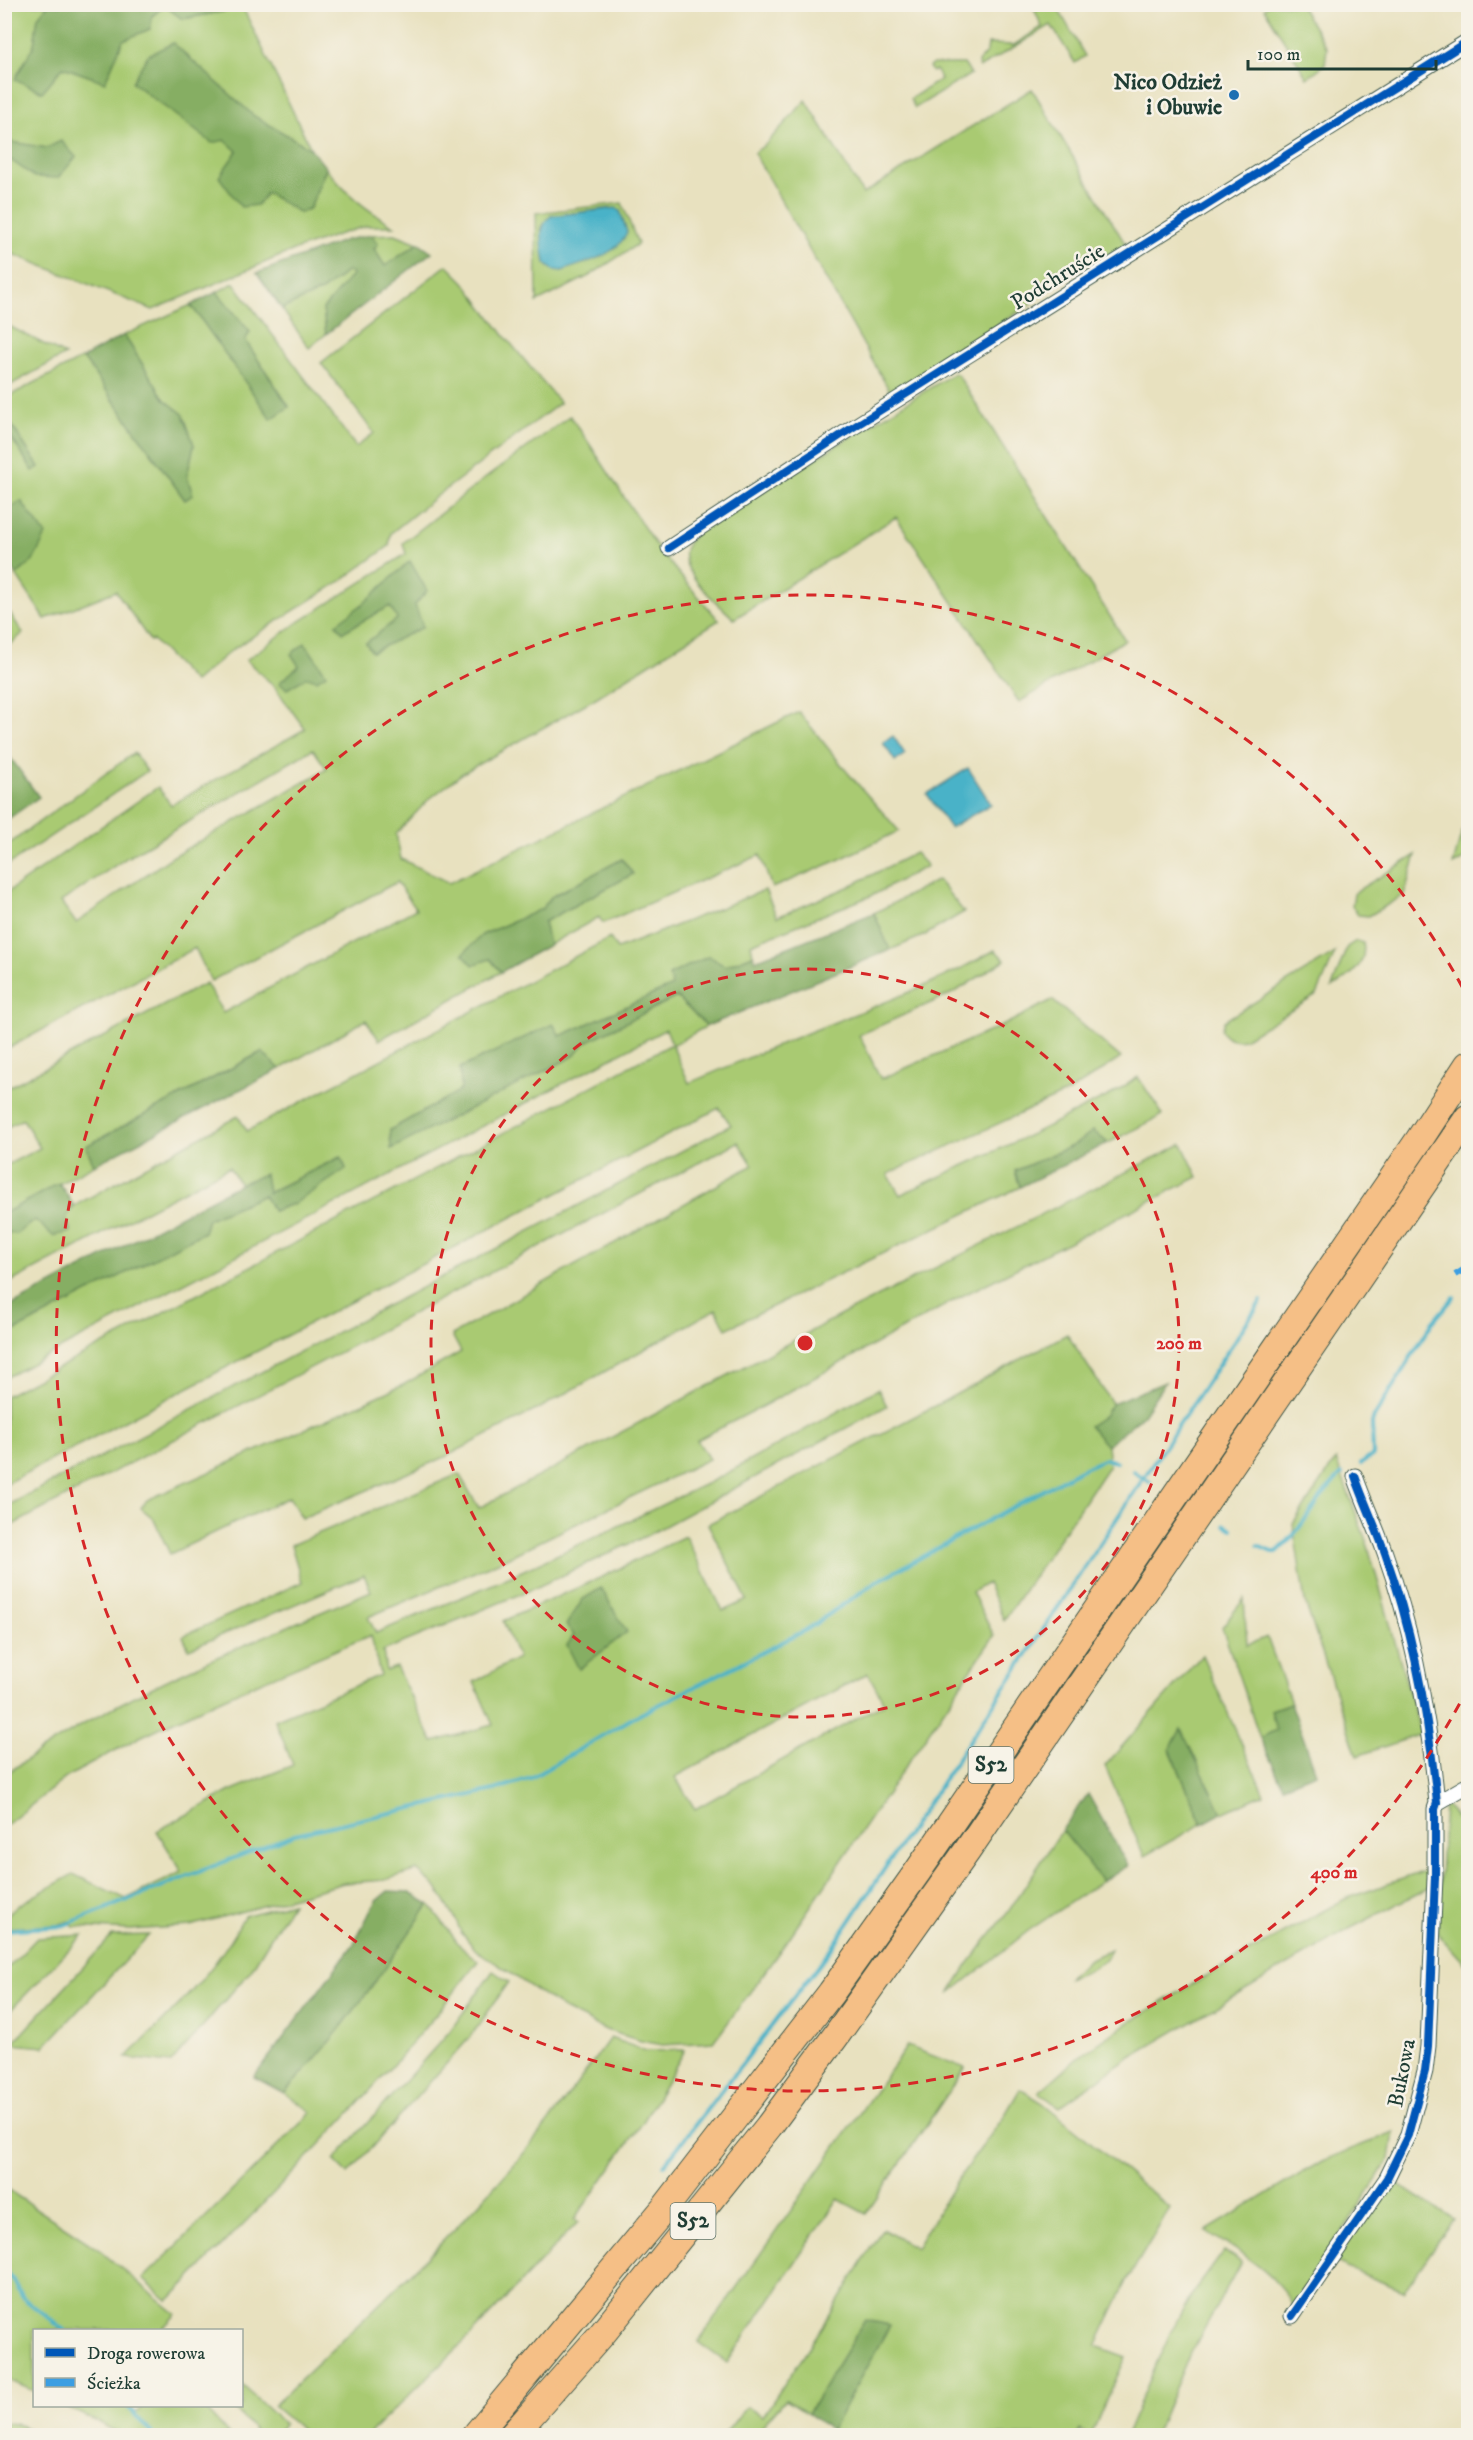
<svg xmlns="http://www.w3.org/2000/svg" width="1473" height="2440" font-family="'IM FELL DW Pica',serif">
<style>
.green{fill:#a9ca72;stroke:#648453;stroke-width:1.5;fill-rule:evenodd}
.forest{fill:#86ae64;stroke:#52764c;stroke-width:1.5}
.water{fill:#4ab2c8;stroke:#34787e;stroke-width:1.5}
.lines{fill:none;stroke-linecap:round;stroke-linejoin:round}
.stream{stroke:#4ab2c8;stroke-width:4}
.minor-casing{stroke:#3d5649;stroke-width:17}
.motorway-casing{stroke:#3d5649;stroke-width:29}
.minor{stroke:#fff;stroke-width:15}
.motorway{stroke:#f5bf86;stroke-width:27}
.quiet{stroke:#3c9ee2;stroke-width:6;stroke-dasharray:12 6;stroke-linecap:butt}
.cycleway-casing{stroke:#f7f3e8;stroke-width:11}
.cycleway{stroke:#0057b8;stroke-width:8}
.ring{fill:none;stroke:#d62828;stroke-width:3;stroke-dasharray:10 8}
.poi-dot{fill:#1f6fb2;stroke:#f7f3e8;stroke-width:2}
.labels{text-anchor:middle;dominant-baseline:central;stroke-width:5;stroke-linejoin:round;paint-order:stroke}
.shield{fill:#f7f3e8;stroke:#60746a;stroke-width:1.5}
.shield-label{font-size:21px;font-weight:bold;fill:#1f3d34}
.poi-label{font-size:22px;font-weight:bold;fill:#1f3d34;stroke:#f7f3e8;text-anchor:end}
.street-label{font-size:22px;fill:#1f3d34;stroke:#f7f3e8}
.centre{fill:#d62828;stroke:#f7f3e8;stroke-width:3}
.ring-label{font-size:18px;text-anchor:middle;font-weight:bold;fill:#d62828;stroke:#f7f3e8;stroke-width:5;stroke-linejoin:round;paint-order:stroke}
</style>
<rect width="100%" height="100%" fill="#f7f3e8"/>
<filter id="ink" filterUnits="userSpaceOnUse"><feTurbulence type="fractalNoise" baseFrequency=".0167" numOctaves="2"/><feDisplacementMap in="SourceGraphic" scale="12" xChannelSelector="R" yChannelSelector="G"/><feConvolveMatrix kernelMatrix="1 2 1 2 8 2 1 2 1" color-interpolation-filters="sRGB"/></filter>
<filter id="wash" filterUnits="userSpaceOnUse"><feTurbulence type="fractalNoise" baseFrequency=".008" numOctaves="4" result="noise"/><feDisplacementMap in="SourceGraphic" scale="24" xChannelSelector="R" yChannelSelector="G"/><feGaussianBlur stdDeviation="1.35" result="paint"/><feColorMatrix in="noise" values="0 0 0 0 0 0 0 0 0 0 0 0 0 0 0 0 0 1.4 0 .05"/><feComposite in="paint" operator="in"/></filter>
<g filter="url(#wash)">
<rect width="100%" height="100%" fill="#e8e1bf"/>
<path class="green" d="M1032 4 1056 5 1085 56 1075 63 1051 25 979 68 978 62 987 52 988 44 1014 45 1042 27Z
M1270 4 1300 5 1327 48 1325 64 1307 78 1264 8Z
M5 5H48L38 17 34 45 16 79 63 67 105 81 123 40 150 29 152 16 165 6 183 19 243 8 311 149 254 116 173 43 225 140 237 151 267 193 300 213 310 208 326 168C346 194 365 209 394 226H367L346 232 292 251 153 310 5 251V156L35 177 47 148 6 141 5 144Z
M933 64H964L971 74 915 108 910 99 941 79 935 70 932 72 929 67Z
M1032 89 1126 245 1109 258 1081 259 1050 273 1034 295 1032 303 892 395 754 153 766 144 806 100 863 194Z
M622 203 638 244 589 276 537 302 536 213ZM611 208 620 211 627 232 614 249 580 264 562 271 549 267 545 263 541 228 551 216Z
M395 234 418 243 385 266 374 249 378 244 371 235Z
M447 265 464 282 503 334 560 403 437 496 391 533 389 546 338 583 233 649 194 682 153 640 150 641 116 591 45 619 16 575 33 561 22 501 5 512 4 428 33 470 39 467 5 415V398L83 358 185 500 192 495 187 476 194 445 183 414 165 400 124 335 191 305 271 418 289 406 245 340 250 332 217 292 234 283 356 447 374 433 321 363Z
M348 271 353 275 323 309 326 334 309 348 282 309 323 290Z
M4 324H5L65 355 5 388Z
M954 373 958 375 1125 640 1019 702 896 517 734 619C718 603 680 574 685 550 686 545 692 538 695 533Z
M570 416C600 457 625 501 654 542 674 570 697 595 719 620L594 699 463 773 428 800 396 834 401 859 449 883 799 712 848 773 899 831 836 861 772 888 760 855 603 923 599 917 549 945 544 922 633 874 622 859 551 897 542 909 482 935 490 959 501 972 379 1040 366 1020 280 1069 261 1052 86 1146 94 1165 5 1213V1166L40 1148 23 1119 5 1128V1089L206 983 223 1013 416 909 397 882 211 981 195 948 5 1050V894L158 787 171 805 305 729 274 686 246 660 294 625 406 554 403 543 483 480ZM363 604 415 605 372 652 366 643 398 619 390 606 337 624ZM313 749 327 769 172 857 76 923 61 902 128 857Z
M5 606 23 633 5 649 4 608Z
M134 753 147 771 5 867V847Z
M1468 825V847L1466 858 1453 865 1463 828Z
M915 853 927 866 873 895 751 944 753 955 725 966 669 975 673 986 560 1036 553 1024 461 1090 390 1130 391 1148 574 1056 586 1042 677 997 707 1026 672 1045 689 1083C733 1065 776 1045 820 1028 880 1004 939 983 995 950L1005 960 955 992 859 1035 881 1079 1004 1025 1052 1000 1121 1058 1070 1091 888 1174 900 1195 1034 1133 1112 1094 1138 1077 1163 1115 1108 1143 1093 1131 1074 1145 1015 1171 1020 1187 726 1329 716 1309 540 1408 445 1457 302 1518 289 1497 170 1554 153 1518 141 1508 147 1500 403 1385 461 1352 452 1335 753 1165 738 1142 5 1529V1507L731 1125 719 1108 5 1484V1396L672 1044 666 1029 5 1378V1336L204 1232 208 1219 264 1195 273 1211 295 1203 346 1168 340 1157 267 1193 265 1174 240 1184 229 1167 5 1285 7 1271 5 1267V1232L16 1234 35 1220 70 1231 66 1218 74 1206 238 1116 247 1131 610 938 617 949 765 890 777 917 848 887Z
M1416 855 1404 895 1369 916 1358 915 1352 906 1354 894 1358 890Z
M938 880 964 912 925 935 890 950 874 913Z
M1356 941 1363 943C1368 965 1348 978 1332 987L1347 947Z
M1335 953 1317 995 1244 1039C1233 1041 1227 1039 1221 1030L1224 1021Z
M1182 1144 1198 1177 962 1296 763 1406 697 1440 709 1459 498 1562 368 1617 376 1633 498 1582 604 1533 722 1476 878 1389 887 1406 648 1535 535 1588 383 1651 386 1671 396 1667 433 1742 493 1725 474 1682 518 1658 503 1621 604 1576 685 1536 723 1611 747 1600 708 1524 946 1400 1067 1334 1112 1403 1104 1416 1090 1426 1107 1446 1109 1465 1004 1620 987 1583 972 1592 994 1636 787 1941 714 2042 662 2045 641 2041 606 2030 564 2009 476 1950 461 1932 456 1920 437 1888 417 1870 385 1880 344 1883 190 1926 130 1930 74 1927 69 1921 57 1925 5 1928V1917L20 1904 73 1874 126 1899 182 1872 157 1831 230 1791 293 1765 275 1720 380 1675 371 1635 223 1698 140 1737 67 1777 5 1826V1775C116 1694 245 1645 371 1591L364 1575 189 1649 183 1636 302 1582 291 1545 459 1474 479 1508 845 1313ZM868 1673 884 1703 695 1809 675 1777Z
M1336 1460 1368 1546 1421 1734 1357 1756 1305 1602 1293 1524Z
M1244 1599 1247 1645 1267 1637 1291 1703 1271 1710 1277 1730 1260 1738 1222 1627Z
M1202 1655 1264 1794 1222 1813 1181 1730 1170 1750 1202 1824 1144 1856 1105 1766Z
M1444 1803 1468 1832V1967L1437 1933Z
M1062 1830 1102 1881 1028 1931 949 1994 968 1964 1008 1912Z
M1431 1869 1432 1886 1351 1928 1129 2058 1059 2107 1039 2092 1080 2056 1134 2019 1222 1967 1345 1899Z
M292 1903 251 1970 171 2063 126 2058C169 2015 217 1972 244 1916Z
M429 1904 461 1947 478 1961C385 2084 275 2191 168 2301L143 2279 312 2112 284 2093C340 2035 384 1970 429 1904Z
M83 1935 5 2016V1971L37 1938Z
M149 1935 44 2047 12 2044 112 1936Z
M1111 1949C1102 1968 1086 1972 1067 1979L1088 1960Z
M493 1971 509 1982 471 2036 348 2174 334 2160 450 2031Z
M610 2038 646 2051 685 2050 643 2122 574 2220 578 2222 470 2336 368 2435H305L297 2426 273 2406C353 2329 437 2252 511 2168 547 2127 578 2082 610 2038Z
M907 2046 965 2068 866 2214 838 2199 727 2363 698 2342Z
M1020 2089 1043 2103 1170 2208 1128 2279 1096 2346 1126 2357 1091 2435 1079 2430 1077 2436 840 2435 831 2430 890 2325 865 2320 808 2413 786 2399 754 2435 723 2436 746 2407 763 2416 827 2320 882 2229 916 2248 956 2182 1003 2118Z
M1394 2132 1390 2159 1293 2307C1277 2272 1237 2252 1206 2231L1322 2161Z
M1390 2180 1454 2219 1404 2291 1333 2262Z
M5 2188 98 2249 176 2314 161 2330H34V2391L5 2379Z
M1224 2251 1241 2262 1186 2362 1155 2435H1126L1170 2333 1191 2296Z
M242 2385 284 2424 275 2435H258L233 2406H242Z
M65 2406H129L135 2414 143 2406H203L229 2435H123Z
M4 2422 19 2425 42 2435H5Z"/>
<path class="forest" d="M242 5 243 8 182 19 165 6 152 16 150 29 123 40 105 82 63 67 42 92 15 79 34 45 38 17 48 5Z
M173 43 254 116 311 149 326 168 310 208 300 213 267 193 257 205 241 207 219 177 237 151 225 140 212 143 132 82 148 55Z
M5 141 47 148 61 141 76 157 58 178 35 177 5 156Z
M371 235 378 244 374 249 385 266 419 243 432 252 326 334 323 309 353 274 348 271 323 290 282 309 257 273 346 240Z
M217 292 250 332 245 340 289 407 271 419 191 305Z
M124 335 165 400 183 414 194 445 187 476 193 495 185 500 83 358Z
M5 415 39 467 33 471 5 428Z
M21 501 46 535 33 561 16 575 5 557V512Z
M410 561 427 591 415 605 423 627 372 652 366 643 397 619 390 606 343 632 336 624 363 604Z
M305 643 326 674 317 680 307 677 287 689 279 683 299 666 291 654Z
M4 749 39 797 5 821H4Z
M622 859 633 874 544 922 549 945 501 972 490 959 473 965 463 954 482 935 542 909 551 897Z
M874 913 890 950 707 1026 676 997 586 1042 574 1056 391 1149 390 1130 461 1090 460 1068 553 1024 560 1036 672 986 669 975 709 956 725 966 753 955 756 960Z
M262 1052 280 1069 94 1165 86 1146Z
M1093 1131 1108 1143 1020 1187 1015 1171 1074 1145Z
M341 1157 346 1169 295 1203 273 1211 264 1195 208 1219 204 1232 5 1336V1309L240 1184 265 1174 268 1193Z
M59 1183 74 1206 66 1218 71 1232 53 1236 35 1220 16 1234 5 1232V1213Z
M1165 1382 1143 1415 1107 1446 1089 1426 1104 1416 1112 1403Z
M601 1588 627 1632 579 1669 567 1645 574 1635 566 1625 583 1599Z
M1291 1703 1316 1773 1283 1786 1260 1738 1276 1730 1271 1710Z
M1181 1729 1222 1813 1202 1824 1170 1749Z
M1088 1794 1128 1866 1102 1881 1062 1830Z
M388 1891 408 1892 429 1904C384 1970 340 2035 284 2093L254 2077 353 1945 375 1902Z
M865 2320 890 2325 831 2430 808 2413Z"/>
<path class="water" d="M616 208 620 211 627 232C618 256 583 263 562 271L553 270 545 263C543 247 536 227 551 216Z
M893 736 905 754 895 761 883 743Z
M968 768 991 804 950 828 927 794Z"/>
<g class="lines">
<path class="stream" d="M1361 1464 1373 1455 1372 1423 1374 1417 1432 1323 1454 1297
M1133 1471 1150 1482
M1225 1525 1232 1529
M1258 1546 1272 1552H1277C1303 1530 1316 1497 1342 1474
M4 1930 62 1926 295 1834 494 1790 531 1778 631 1719 806 1630 876 1582 1082 1469 1105 1459 1117 1462
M664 2165 832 1948 1261 1301
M4 2272 14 2281 23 2298 64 2330
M127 2406 154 2436"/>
</g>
</g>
<g filter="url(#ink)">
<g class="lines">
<g class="minor-casing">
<path id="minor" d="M669 548 852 428 1468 41
M1437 1803 1468 1785
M1292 2316 1387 2178 1408 2135 1425 2071 1428 2046 1435 1877V1809L1437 1803C1429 1718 1414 1634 1385 1553 1376 1527 1364 1502 1355 1476"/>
</g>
<g class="motorway-casing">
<path id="motorway" d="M475 2436 664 2209 831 1993 918 1871 1419 1140 1468 1065
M512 2436 602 2334 769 2126 835 2037 967 1851 1468 1118"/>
</g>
<use href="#minor" class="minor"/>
<use href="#motorway" class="motorway"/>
<path class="quiet" d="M1455 1275 1468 1267"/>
<g class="cycleway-casing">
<path id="cycleway" d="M669 548 852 428 1468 41
M1292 2316 1387 2178 1408 2135 1425 2071 1428 2046 1435 1877V1809L1437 1803C1429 1718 1414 1634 1385 1553 1376 1527 1364 1502 1355 1476"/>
</g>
<use href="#cycleway" class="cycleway"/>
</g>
</g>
<g class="ring">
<circle cx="805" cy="1343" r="374"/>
<path d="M1468 1688A748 748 0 1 1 1468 998"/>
</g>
<circle class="poi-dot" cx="1234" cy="95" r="6"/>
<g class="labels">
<g class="shield">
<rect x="968.5" y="1747" width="45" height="36" rx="4.5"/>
<rect x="670.5" y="2203" width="45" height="36" rx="4.5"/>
</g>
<g class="shield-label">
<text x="991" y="1765">S52</text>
<text x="693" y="2221">S52</text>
</g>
<g class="poi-label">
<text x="1222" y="82">Nico Odzież<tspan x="1222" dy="25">i Obuwie</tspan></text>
</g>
<g class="street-label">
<text transform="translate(1058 277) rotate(-32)">Podchruście</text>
<text transform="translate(1402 2073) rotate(-79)">Bukowa</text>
</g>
</g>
<circle cx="805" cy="1343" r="9" class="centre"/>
<g class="ring-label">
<text x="1179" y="1349">200 m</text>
<text x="1334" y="1878">400 m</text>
</g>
<rect width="1473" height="2440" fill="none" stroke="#f7f3e8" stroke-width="24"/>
<rect x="33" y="2329" width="210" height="78" fill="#f7f3e8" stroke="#a1aaa0" stroke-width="1.5"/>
<rect x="45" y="2348" width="30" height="9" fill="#0057b8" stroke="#a1aaa0" stroke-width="1.5"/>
<text x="87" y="2359" font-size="18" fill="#1f3d34">Droga rowerowa</text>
<rect x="45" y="2378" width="30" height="9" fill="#3c9ee2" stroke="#a1aaa0" stroke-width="1.5"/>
<text x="87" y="2389" font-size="18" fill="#1f3d34">Ścieżka</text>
<path d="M1248 60v9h188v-9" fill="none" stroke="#1f3d34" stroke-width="3"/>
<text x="1257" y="60" font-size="18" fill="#1f3d34" stroke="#f7f3e8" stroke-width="4.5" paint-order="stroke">100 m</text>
</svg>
